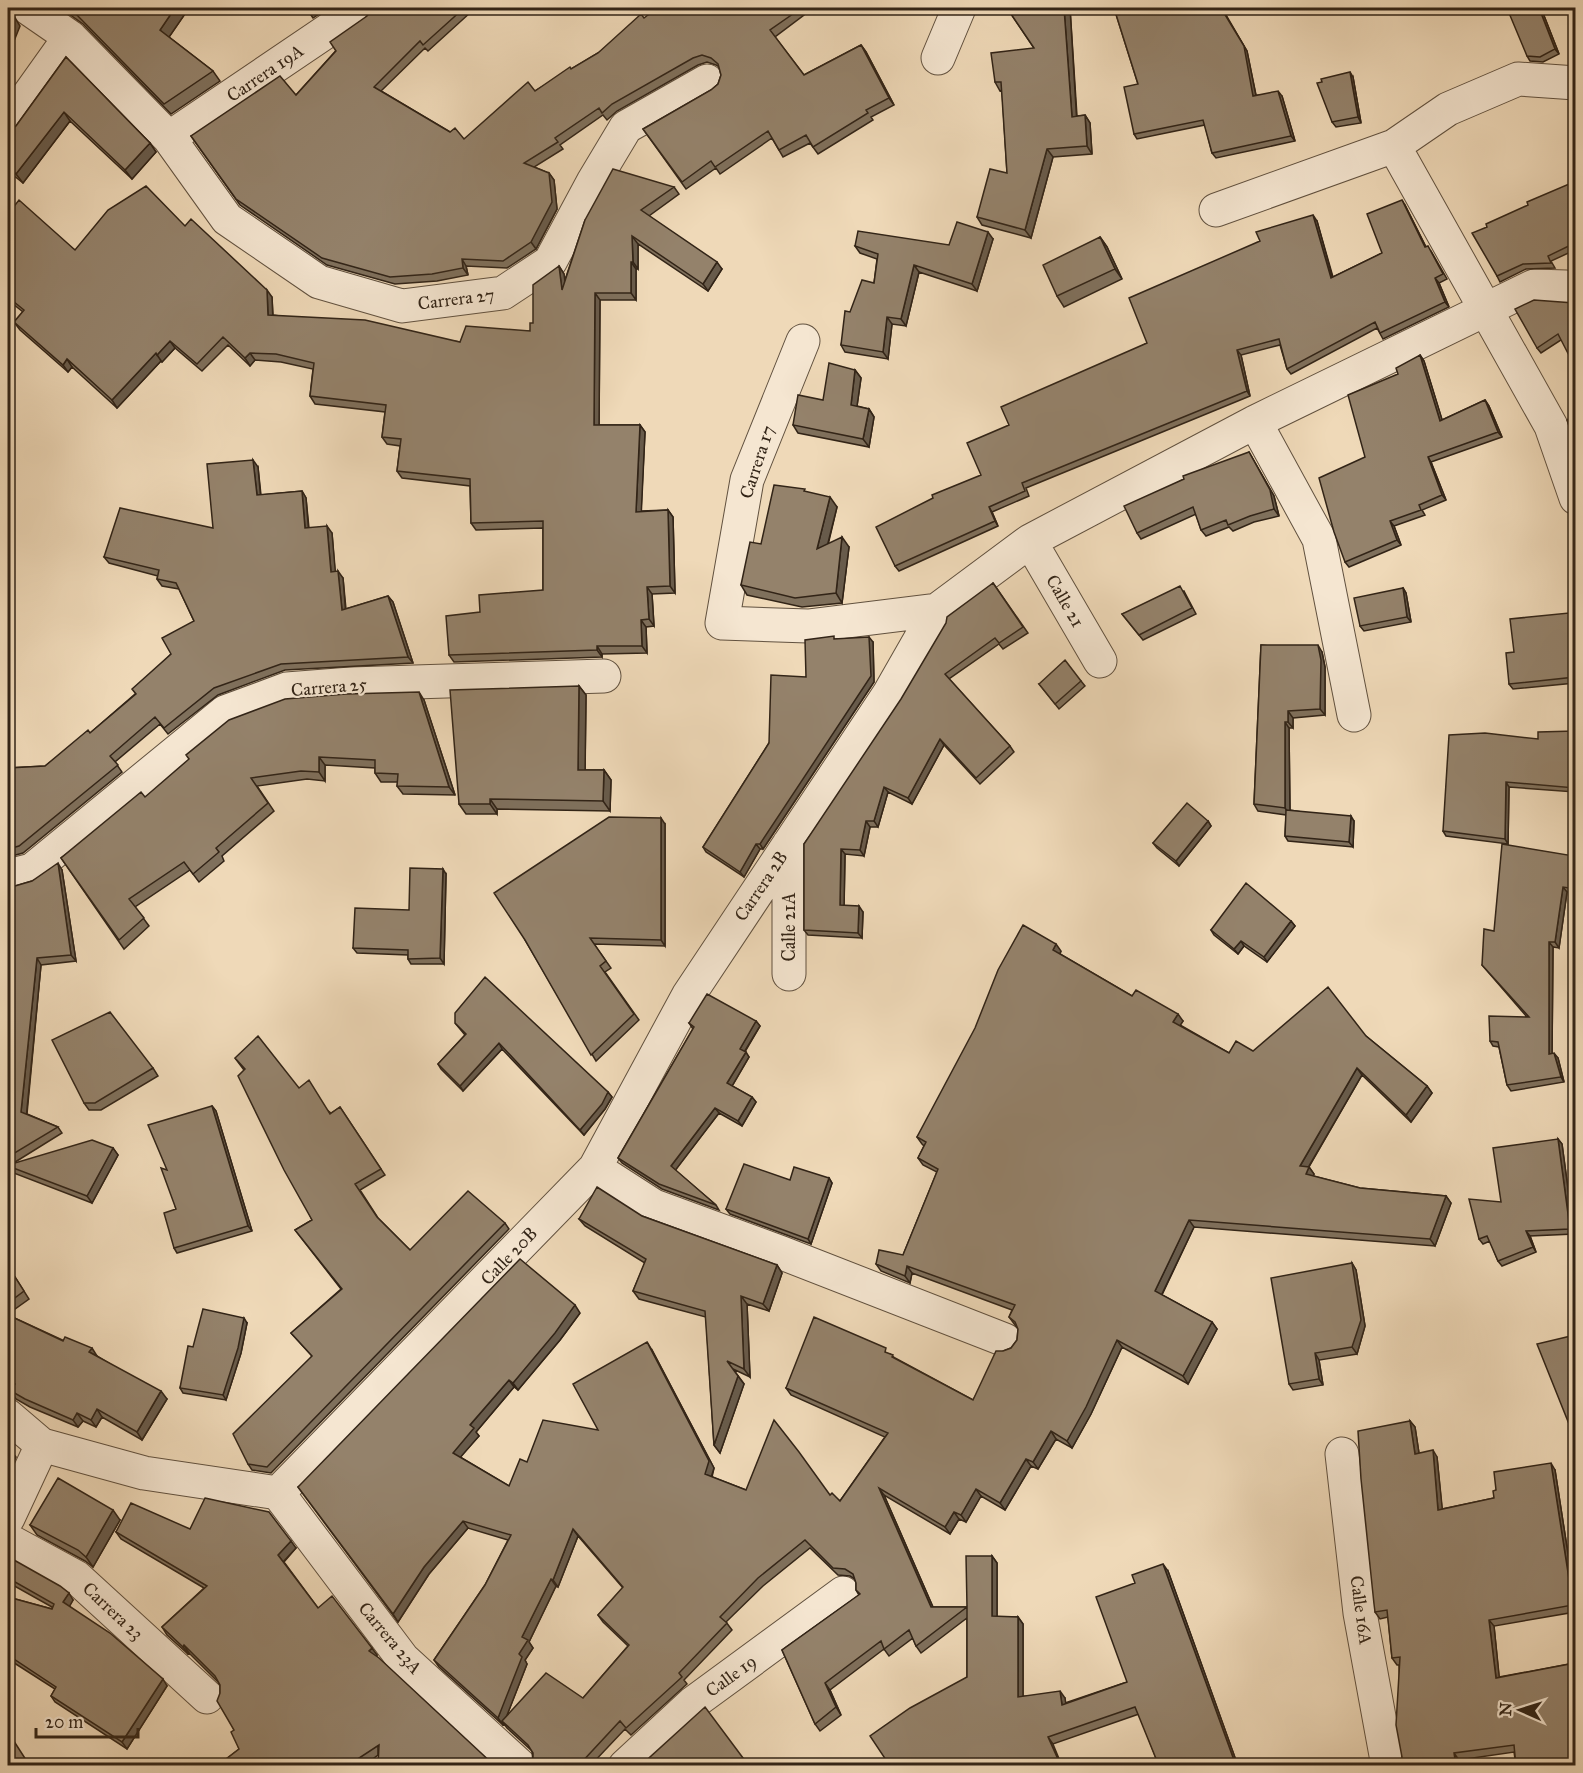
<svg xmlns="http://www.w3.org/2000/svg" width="1583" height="1773" font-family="'IM FELL Great Primer',serif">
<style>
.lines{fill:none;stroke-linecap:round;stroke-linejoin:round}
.minor-casing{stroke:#61513f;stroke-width:35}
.minor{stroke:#f5e6d1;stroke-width:33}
.wall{fill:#7f705c;stroke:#322417;stroke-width:1.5;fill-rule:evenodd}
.shaded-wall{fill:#685b4b;stroke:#322417;stroke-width:1.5}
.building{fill:#94826b;stroke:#322417;stroke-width:1.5}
.labels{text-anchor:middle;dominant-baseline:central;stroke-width:4.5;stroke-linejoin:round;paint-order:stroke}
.street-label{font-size:18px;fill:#322417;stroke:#f5e6d1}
</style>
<rect width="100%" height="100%" fill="#efd9b8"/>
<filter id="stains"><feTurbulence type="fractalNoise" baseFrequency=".00333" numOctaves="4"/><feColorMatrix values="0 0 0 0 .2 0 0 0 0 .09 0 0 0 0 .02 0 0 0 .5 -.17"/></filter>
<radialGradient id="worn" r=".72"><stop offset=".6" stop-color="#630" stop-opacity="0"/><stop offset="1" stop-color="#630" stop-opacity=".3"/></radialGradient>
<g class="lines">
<g class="minor-casing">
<path id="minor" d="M28 8 70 37 169 138 227 219 319 282 402 306 503 293 550 262 593 182 626 127 707 81
M938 58 959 8
M8 124 70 37
M169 138 361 8
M1394 146 1551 426 1576 498
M1216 210 1394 146 1448 109 1518 79 1576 83
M803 341 747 480 722 623 808 626 937 610 1030 541 1255 422 1534 286 1566 287 1576 290
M1255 422 1319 539 1354 715
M1030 541 1100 661
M8 876 32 870 225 712 287 689 351 684 604 676
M789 974V844
M595 1168 654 1206 782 1253 1005 1340
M8 1416 42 1445 144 1473 278 1493
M1342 1454 1360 1613 1388 1766
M278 1493 595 1168 688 996 889 694 937 610
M278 1493 403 1659 520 1766
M8 1518 42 1445
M8 1540 76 1577 207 1697
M625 1766 693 1703 843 1593"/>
</g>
<use href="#minor" class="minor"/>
</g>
<path class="wall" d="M65 8H189L169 37 213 71 220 81 171 114 83 24 69 14Z
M306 8H328L313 18Z
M373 8H468L471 12 428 51 425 48 381 91 450 132 464 139 535 91 598 53 644 18 799 8 804 15 775 37 804 75 861 45 866 52 894 105 871 117 873 120 818 154 810 143 783 157 772 138 720 174 716 168 686 189 643 129 711 90 718 84 721 75 719 67 716 65 707 62 698 65 617 111 607 120 603 115 560 145 563 149 534 167 549 173 554 180 557 209 536 249 507 268 466 266 468 275 437 281 395 284 327 265 240 205 191 136 296 95 367 16Z
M1007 8H1070L1077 116 1085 115 1090 123 1092 154 1053 157 1031 238 982 225 977 217 1007 173 1002 90 1000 91 995 82 1034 48Z
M1114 8H1222L1247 51 1256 95 1282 96 1295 141 1216 158 1212 153 1205 125 1137 139 1134 134 1138 84Z
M1541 8 1559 54 1543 62 1530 61 1527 56Z
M66 57 150 143 156 152 132 179 70 121 23 183 8 171V132L16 126Z
M1353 77 1361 123 1336 127 1332 122Z
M1575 180V250L1551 261 1555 268 1526 269 1500 282 1497 276 1487 227 1574 182Z
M674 187 679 194 649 216 722 269 708 291 638 244V269H636V300H600L599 425H640L645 432 641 511 668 510 673 517 675 593 652 594 654 626 646 627 647 653 602 654V657L454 662 449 655 480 612 543 590V528L476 530 471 523 470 486 402 478 397 471 400 446 387 444 382 437 385 412 315 404 310 396 313 369 281 362 255 360 250 366 228 345 202 371 175 348 162 362 161 361 117 408 72 367 68 372 20 330 14 322 23 312 8 300V214L75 250 185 226 272 297 273 315 460 342 530 331 559 266 564 274 565 280 585 220Z
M1405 205 1426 247 1431 251 1447 279 1439 283 1449 307 1383 339 1377 328 1291 374 1287 369 1280 345 1241 355 1250 396 1026 488 1029 496 992 512 998 526 899 571 895 566 981 475 1009 425 1147 343 1317 221 1333 277 1382 253Z
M1100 237 1107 247 1122 279 1064 307 1057 296Z
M993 239 977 291 919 272 906 326 892 324 888 359 845 352 841 345 850 312 874 283 877 259 860 253 855 246 949 245Z
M1575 306 1561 340 1541 353 1537 348Z
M1420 355 1424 361 1442 420 1485 400 1489 406 1502 437 1431 462 1446 500 1422 510 1425 515 1394 526 1401 545 1349 567 1345 562 1365 457 1398 374Z
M855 370 861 378 857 406 869 409 874 417 869 447 798 433 793 425 823 400Z
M1249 452 1274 496 1279 516 1254 522 1233 531 1229 527 1206 536 1201 530 1196 514 1141 539 1137 533Z
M258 467 261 495 302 491 306 498 309 528 332 533 335 572 343 578 346 609 388 596 393 602 413 663 285 670 218 695 168 734 160 724 115 762 122 772 23 853 8 857V768L45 766 90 733 135 694 171 654 194 621 179 589 162 586 157 579 158 576 109 563 104 557 213 528Z
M806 492 837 507 828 545 849 547 842 603 802 607 747 595 741 585 761 544Z
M993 583 1028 633 1003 649 999 644 949 679 1010 746 1014 752 980 784 944 745 912 804 888 792 878 827H870L864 856 845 854 844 906 863 912 862 938 808 935 804 930V844Z
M1403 588 1406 593 1411 622 1364 631 1360 626Z
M1184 591 1196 614 1143 640 1122 614Z
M1573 618 1575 641V683L1513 689 1509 684 1514 652Z
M836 639 873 642 874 682 763 849H760L744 877 706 852 703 847 769 743 806 677Z
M1261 645 1322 652 1325 667V715L1293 718V728H1289L1290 810 1354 821 1353 847 1288 841 1285 836 1286 815 1258 811 1254 804Z
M1081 681 1085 686 1059 709 1039 684Z
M579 686 586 695 585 770H604L611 780 610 811 497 809V814H466L459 804Z
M424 700 455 795 403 794 397 786 398 782H381L375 773V768L325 765V781L307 779 257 786 274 811 222 856 224 861 199 882 190 870 135 907 149 926 124 949 61 858 145 797Z
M1575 731V792L1509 787 1508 844 1446 836 1443 831 1538 739Z
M1208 821 1211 826 1179 866 1157 848 1153 843Z
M665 824V946L594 944 611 968 605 972 639 1020 596 1061 525 940Z
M1574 856 1573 893 1567 892 1559 948 1553 947 1552 1053 1558 1058 1564 1082 1511 1091 1507 1085 1499 1047 1493 1046 1490 1041 1527 1017 1482 965Z
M62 870 76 961 41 965 27 1114 58 1127 62 1133 12 1164 113 1148 118 1155 92 1203 11 1172 8 1167V888L32 881Z
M446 874 444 964H411L408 959V955L357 953 353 948 409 910Z
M1291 921 1295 926 1267 962 1244 946 1238 954 1214 935 1211 930Z
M1061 951 1060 954 1132 996 1183 1021 1180 1025 1229 1053 1253 1051 1366 1036 1427 1086 1432 1093 1411 1122 1362 1075 1309 1167 1314 1174 1313 1176 1360 1188 1446 1196 1451 1203 1435 1246 1194 1227 1162 1295 1212 1322 1217 1329 1188 1384 1122 1347 1091 1414 1072 1448 1056 1439 1038 1469 1031 1466 1005 1510 981 1496 966 1522 959 1519 950 1534 884 1495 933 1607H967L992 1556 997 1563V1617H1018L1023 1624V1696L1065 1698V1703L1127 1682 1168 1571 1238 1766H1159L1139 1714 1053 1744 967 1677V1618L921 1653 916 1646 913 1638 889 1656 884 1649 830 1690 841 1715 820 1731 815 1724 782 1650 859 1595 856 1590V1583L855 1579 850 1576 838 1575 810 1548 763 1586 726 1622 732 1630 684 1680 687 1684 631 1735 625 1729 590 1766H532L533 1762 532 1751 507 1728 504 1724 503 1725 439 1667 434 1660 485 1585 508 1540 468 1528 429 1574 398 1622 298 1487 580 1313 560 1340 518 1390 514 1387 476 1432 479 1436 460 1457 509 1486 527 1462 598 1430 652 1350 714 1468 712 1477 746 1490 830 1495 840 1501 885 1437 791 1395 786 1388 890 1354 895 1358 973 1400 1003 1351 1011 1348 1017 1340 1018 1329 1009 1317 1012 1310 912 1273 910 1283 881 1271 876 1264 903 1255 937 1172 923 1165 918 1158 924 1146 922 1144 917 1137ZM578 1536 623 1588 598 1615 603 1622 628 1646 583 1698 507 1715 527 1664 525 1660 533 1648 529 1642 556 1586 558 1587Z
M756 1021 760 1026 745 1052 749 1057 732 1086 752 1097 756 1102 742 1126 719 1113 675 1170 716 1205 719 1210 662 1189 622 1163 618 1158 693 1029 689 1023Z
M455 1023 608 1092 612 1097 605 1109 584 1135 502 1049 463 1091 441 1069 438 1064 465 1035Z
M235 1058 299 1088 331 1113 340 1107 385 1175 360 1190 378 1218 410 1250 505 1223 509 1229 271 1473 252 1470 248 1464 312 1356 291 1333 341 1289 295 1230 312 1220 244 1070Z
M153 1068 158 1076 101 1110H89L84 1103Z
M212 1106 216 1111 252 1231 177 1253 174 1248 176 1209 167 1170Z
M1558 1139 1562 1144 1574 1234 1530 1236 1536 1252 1502 1266 1498 1261 1490 1241 1483 1244 1479 1239 1501 1202Z
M829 1178 832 1183 811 1244 730 1214 726 1209 790 1180Z
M642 1216 777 1265 782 1273 769 1311 747 1304 750 1377 733 1369 744 1384 720 1453 714 1445 706 1317 639 1299 633 1291 645 1263 585 1226 579 1219Z
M1352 1263 1356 1270 1365 1326 1357 1354 1319 1360 1323 1385 1293 1390 1289 1384Z
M8 1266 29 1299 8 1314Z
M8 1315 97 1356 167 1399 142 1440 102 1417 96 1427 83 1421 78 1427 30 1407 16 1399 11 1391 13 1388 8 1385Z
M247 1323 241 1353 226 1400 183 1393 180 1388 193 1347Z
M1410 1421 1415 1427 1419 1453 1437 1457 1442 1509 1494 1498 1496 1490 1555 1470 1575 1599V1612L1494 1626 1499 1677 1575 1663V1766H1516L1514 1752 1459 1760 1402 1757 1399 1665H1397L1392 1658 1388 1617 1380 1619 1375 1612Z
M120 1520 93 1567 85 1561 37 1535 30 1525Z
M190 1529 296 1548 284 1562 318 1608 377 1655 378 1755 363 1766H217L239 1749 234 1730 220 1693V1685L218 1682 189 1653 188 1654 167 1635 162 1627 204 1588 121 1539 116 1532Z
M8 1571 73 1600 69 1606 167 1686 127 1749 55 1702 51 1696 55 1689 8 1659V1597L52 1609V1607L9 1583 8 1581Z"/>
<path class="shaded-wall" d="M175 8H189L167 40 160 30Z
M1064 8H1070L1077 125 1072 117Z
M1221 8 1247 51 1257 101 1253 96Z
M1539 8H1541L1559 54 1555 49Z
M14 16 20 26 8 56V32Z
M861 45 866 52 894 105 889 98Z
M1350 72 1353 77 1361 123 1358 117Z
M1278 91 1282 96 1295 141 1291 136Z
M64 112 70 121 23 183 16 174Z
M1085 115 1090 123 1092 154 1087 146Z
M150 143 156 152 132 179 125 170Z
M1047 149 1053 157 1031 238 1025 230Z
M549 173 554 180 557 209 536 249 531 242Z
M1402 200 1405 205 1429 253 1425 247Z
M1313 215 1317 221 1334 283 1331 278Z
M988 232 993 239 977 291 972 284Z
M632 236 638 244V269L633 262Z
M1100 237 1107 247 1122 279 1115 269Z
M462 259 466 266 468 275 463 268Z
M631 262 636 269V300L631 293Z
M717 262 722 269 708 291 703 284Z
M914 265 919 272 906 326 901 319Z
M559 266 564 274 567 297 562 290Z
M1435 278 1439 283 1449 307 1445 302Z
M267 290 272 297 273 322 268 315Z
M595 293 600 300 599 432 594 425Z
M887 317 892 324 888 359 883 352Z
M170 341 175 348 162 362 157 355Z
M1237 350 1241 355 1250 396 1247 391Z
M156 353 161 361 117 408 112 400Z
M250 353 255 360 250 366 245 358Z
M1420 355 1424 361 1444 426 1440 421Z
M67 359 72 367 68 372 63 365Z
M855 370 861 378 856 413 851 405Z
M1485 400 1489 406 1502 437 1498 432Z
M869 409 874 417 869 447 863 439Z
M640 425 645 432 641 519 636 512Z
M1249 452 1274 496 1279 516 1274 509Z
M1428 457 1431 462 1446 500 1442 495Z
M253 460 258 467 261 501 257 495Z
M302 491 306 498 309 535 305 528Z
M830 497 837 507 824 559 817 549Z
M989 507 992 512 998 526 995 521Z
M668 510 673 517 675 593 670 586Z
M1390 521 1394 526 1401 545 1397 540Z
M327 526 332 533 336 579 331 572Z
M842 537 849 547 842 603 836 593Z
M338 571 343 578 346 617 342 610Z
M647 587 652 594 654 626 649 619Z
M1403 588 1406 593 1411 622 1407 617Z
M388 596 393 602 413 663 408 657Z
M1569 613 1573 618 1575 641V663Z
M641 620 646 627 647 653 642 646Z
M869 637 873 642 874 682 763 849 760 844Z
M1318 645 1322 652 1325 667V715L1320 709Z
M597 646 602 654V657L597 650Z
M579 686 586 695 585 779 578 770Z
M419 692 424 700 455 795 449 787Z
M1288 711 1293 718V728L1288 722Z
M1285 722 1289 728 1290 815 1285 808Z
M940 739 944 745 912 804 908 798Z
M319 757 325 765V781L319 772Z
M604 770 611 780 610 811 603 801Z
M1506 782 1509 787 1508 844 1505 839Z
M884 787 888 792 878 827 874 821Z
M490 799 497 809V814L490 804Z
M1351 816 1354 821 1353 847 1349 842Z
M661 818 665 824V946L661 940Z
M866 821 870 827 864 856 860 850Z
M1208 821 1211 826 1179 866 1176 861Z
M756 844 760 849 744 877 740 872Z
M841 849 845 854 844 911 840 905Z
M1574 856 1575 859V875L1573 893 1569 888Z
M58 863 62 870 76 961 71 955Z
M443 869 446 874 444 964 440 958Z
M1563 887 1567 892 1559 948 1555 942Z
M859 906 863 912 862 938 858 933Z
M1291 921 1295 926 1267 962 1264 957Z
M1241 941 1244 946 1238 954 1234 949Z
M1549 942 1553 947 1552 1059 1549 1054Z
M1056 944 1061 951 1058 957 1053 950Z
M37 958 41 965 26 1119 21 1112Z
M1178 1014 1183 1021 1178 1029 1173 1022Z
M756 1021 760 1026 743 1054 740 1049Z
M499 1043 502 1049 463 1091 460 1086Z
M746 1052 749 1057 731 1088 727 1083Z
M1554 1053 1558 1058 1564 1082 1561 1077Z
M1357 1068 1362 1075 1305 1173 1300 1166Z
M1427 1086 1432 1093 1411 1122 1406 1115Z
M608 1092 612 1097 605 1109 584 1135 580 1130Z
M752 1097 756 1102 742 1126 738 1121Z
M212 1106 216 1111 252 1231 248 1226Z
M715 1108 719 1113 674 1172 671 1166Z
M1558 1139 1562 1144 1574 1234 1570 1229Z
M113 1148 118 1155 92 1203 87 1196Z
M1309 1167 1314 1174 1311 1181 1306 1174Z
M829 1178 832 1183 811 1244 808 1239Z
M1446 1196 1451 1203 1435 1246 1430 1239Z
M1189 1220 1194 1227 1160 1298 1155 1291Z
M1526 1231 1530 1236 1536 1252 1533 1247Z
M1352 1263 1356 1270 1365 1326 1357 1354 1352 1347Z
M777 1265 782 1273 769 1311 763 1304Z
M907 1266 912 1273 910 1283 905 1276Z
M741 1296 747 1304 750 1377 744 1369Z
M575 1305 580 1313 560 1340 518 1390 513 1383Z
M244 1318 247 1323 241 1353 226 1400 223 1395Z
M1212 1322 1217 1329 1188 1384 1183 1376Z
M1117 1340 1122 1347 1091 1414 1072 1448 1067 1441Z
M647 1342 652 1350 714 1468 710 1481 705 1474Z
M92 1348 97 1356 89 1352Z
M1315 1353 1319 1360 1323 1385 1319 1379Z
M738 1376 744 1384 720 1453 714 1445Z
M509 1380 514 1387 476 1432 479 1436 458 1460 453 1453 470 1425Z
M161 1391 167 1399 142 1440 137 1432Z
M97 1409 102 1417 96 1427 91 1420Z
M77 1413 83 1421 78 1427 73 1420Z
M1410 1421 1415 1427 1420 1460 1415 1454Z
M1051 1431 1056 1439 1038 1469 1033 1462Z
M11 1450 16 1457 8 1475V1457Z
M1433 1450 1437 1457 1443 1516 1438 1510Z
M1026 1459 1031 1466 1005 1510 1000 1503Z
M1551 1463 1555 1470 1575 1599V1609L1573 1605Z
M879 1488 884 1495 936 1614 931 1607Z
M976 1489 981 1496 966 1522 961 1515Z
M113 1510 120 1520 93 1567 86 1557Z
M954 1512 959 1519 950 1534 945 1527Z
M463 1521 468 1528 429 1574 398 1622 393 1614 424 1567Z
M573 1529 578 1536 558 1587 553 1580Z
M291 1541 296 1548 283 1562 278 1555Z
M992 1556 997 1563V1624L992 1616Z
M1163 1564 1168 1571 1238 1766H1237L1235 1763Z
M551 1579 556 1586 529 1642 533 1648 525 1660 527 1664 504 1723 502 1721 504 1724 503 1725 498 1718 519 1654 522 1637Z
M69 1593 73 1600 68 1609 63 1602Z
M1018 1617 1023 1624V1704L1018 1697Z
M1489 1620 1494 1626 1500 1684 1496 1678Z
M184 1645 189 1653 188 1654 183 1647Z
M372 1648 377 1655 374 1658 369 1651Z
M163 1679 167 1686 127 1749 122 1742Z
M825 1683 830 1690 841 1715 836 1707Z
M1060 1691 1065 1698 1067 1712 1062 1705Z
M8 1726 14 1735 12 1738 8 1732Z
M1048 1737 1053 1744 1062 1766H1061Z
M1454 1753 1459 1760 1460 1766H1456Z"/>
<path class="building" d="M68 8H175L160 30 213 71 164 104 76 14Z
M306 8H313L308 11Z
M373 8H464L423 45 420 41 374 87 450 132 455 128 464 139 528 82 535 91 570 67 571 69 598 53 641 14 644 18 657 8H799L800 9 770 30 804 75 861 45 889 98 866 110 868 113 813 147 806 135 779 150 768 131 715 167 711 161 682 182 643 129 711 90 718 84 721 75 718 64 711 58 702 55 693 58 612 104 602 113 599 108 555 138 558 142 524 163 549 173 552 202 531 242 503 261 462 259 463 268 432 274 390 277 322 258 236 199 191 136 280 76 296 95 336 51 330 42 367 16Z
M1007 8H1064L1072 117 1085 115 1087 146 1047 149 1025 230 977 217 990 169 1007 173 1001 82H995L991 53 1034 48Z
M1114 8H1221L1244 46 1253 96 1278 91 1291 136 1212 153 1203 120 1134 134 1124 87 1138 84Z
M1522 8H1539L1555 49 1540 57 1527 56 1509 13Z
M8 10 14 16 8 32Z
M66 57 150 143 125 170 64 112 16 174 8 167V132L16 126Z
M1350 72 1358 117 1332 122 1317 83 1322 82 1321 79Z
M613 169 674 187 641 210 717 262 703 284 632 236 633 262H631V293H595L594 425H640L636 512 668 510 670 586 647 587 649 619 641 620 642 646H597V650L449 655 446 616 480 612 479 595 543 590V521L471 523 470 479 397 471 401 439 382 437 386 405 310 396 314 363 276 354 250 353 245 358 223 337 197 364 170 341 157 355 156 353 112 400 67 359 63 365 14 322 24 310 8 297V214L19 200 75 250 108 210 146 186 185 226 191 219 267 290 268 315 365 320 460 342 466 326 530 331V323H533V285L559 266 562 290 585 220Z
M1575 180V243L1548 256 1551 263 1523 264 1497 276 1472 233 1487 227 1486 224 1528 205 1527 202 1574 182Z
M1402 200 1425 247 1428 246 1443 274 1435 278 1445 302 1380 333 1375 322 1287 369 1279 339 1237 350 1247 391 1022 483 1025 491 989 507 995 521 895 566 876 527 933 498 932 495 981 475 967 443 1009 425 1001 407 1147 343 1129 298 1260 241 1256 232 1313 215 1331 278 1382 253 1367 214Z
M957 222 988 232 972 284 914 265 901 319 887 317 883 352 841 345 845 311 850 312 862 280 874 283 878 254 855 246 858 231 949 245Z
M1100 237 1115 269 1057 296 1043 265Z
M1534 300 1574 303 1575 307V367L1558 334 1537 348 1515 309Z
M1420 355 1440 421 1485 400 1498 432 1428 457 1442 495 1419 505 1421 510 1390 521 1397 540 1345 562 1334 532 1319 478 1365 457 1348 395 1398 374 1396 368Z
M829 363 855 370 851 405 869 409 863 439 793 425 798 395 823 400Z
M1575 414V445L1567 420Z
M1249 452 1270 490 1274 509 1250 516 1228 525 1226 520 1201 530 1193 507 1137 533 1124 506 1184 479 1183 476Z
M253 460 257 495 302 491 305 528 327 526 331 572 338 571 342 610 388 596 408 657 281 664 214 688 164 728 155 717 110 756 118 765 19 846 8 849V768L45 766 88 730 90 733 136 694 132 689 171 654 162 638 194 621 176 583 157 579 159 570 104 557 120 508 213 528 207 464Z
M774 485 805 489 804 491 830 497 817 549 842 537 836 593 795 598 741 585 750 542 761 544Z
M993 583 1023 627 999 643 995 638 945 674 1010 746 976 778 940 739 908 798 884 787 874 821H866L860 850 841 849 840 905 859 906 858 933 804 930V844L901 699 946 623 947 617Z
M1180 586 1192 608 1139 635 1122 614Z
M1403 588 1407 617 1360 626 1354 598Z
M1569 613 1575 663V677L1509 684 1506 653 1514 652 1510 619Z
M834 636V639L869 637 871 676 760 844H756L740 872 703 847 769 743 771 675 806 677 805 640Z
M1261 645H1318L1321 660 1320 709 1288 711V722H1285V808L1254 804Z
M1065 660 1081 681 1055 704 1039 684Z
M579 686 578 770H604L603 801 490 799V804H459L450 690Z
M419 692 449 787 397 786 398 774 375 773V760L319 757V772L301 771 251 778 268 803 216 848 219 852 193 874 184 862 129 899 144 918 119 940 61 858 141 792 145 797 189 759 186 755 229 720 285 699 346 694Z
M1575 731V788L1506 782 1505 839 1443 831 1449 735 1485 733 1538 739V732Z
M1187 803 1208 821 1176 861 1153 843Z
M1286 810 1351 816 1349 842 1285 836Z
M609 817 661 818V940L590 938 606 961 600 966 634 1014 591 1055 525 940 494 893Z
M1502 844 1574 856 1569 888 1563 887 1555 942H1549V1054L1554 1053 1561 1077 1507 1085 1498 1042 1490 1041 1489 1016 1529 1017 1482 965 1484 929 1494 931Z
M58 863 71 955 37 958 21 1112 58 1127 8 1157V888L32 881Z
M410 868 443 869 440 958 408 959V950L353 948 355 908 409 910Z
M1246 883 1291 921 1264 957 1241 941 1234 949 1211 930Z
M1023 925 1056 944 1053 950 1132 996 1136 990 1178 1014 1173 1022 1229 1053 1236 1041 1253 1051 1328 987 1366 1036 1427 1086 1406 1115 1357 1068 1300 1166 1309 1167 1306 1174 1360 1188 1446 1196 1430 1239 1189 1220 1155 1291 1212 1322 1183 1376 1117 1340 1086 1407 1067 1441 1051 1431 1033 1462 1026 1459 1000 1503 976 1489 961 1515 954 1512 945 1527 879 1488 931 1607H967L966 1556H992V1616L1018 1617V1697L1060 1691 1062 1705 1127 1682 1096 1597 1135 1583 1132 1575 1163 1564 1235 1763 1227 1766H1159L1135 1707 1048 1737 1061 1766H890L870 1736 910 1708 967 1677V1607L916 1646 909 1630 884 1649 881 1641 825 1683 836 1707 815 1724 782 1650 860 1594 856 1590V1583L853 1574 845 1569 833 1568 805 1540 758 1578 720 1617 727 1623 679 1673 682 1677 626 1728 620 1721 580 1764 582 1766H532L533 1762V1753L528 1745 502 1721 546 1673 583 1698 629 1645 598 1615 623 1587 573 1529 553 1580 551 1579 522 1637 528 1640 519 1654 522 1657 498 1718 434 1660 485 1585 511 1535 463 1521 424 1567 393 1614 298 1487 520 1259 575 1305 555 1333 513 1383 509 1380 470 1425 474 1428 453 1453 509 1486 520 1459 527 1462 543 1420 598 1430 573 1384 647 1342 709 1461 705 1474 746 1490 774 1420 799 1452 830 1495 832 1493 840 1501 888 1433 786 1388 814 1317 886 1348 885 1352 893 1355 892 1357 973 1400 996 1351H1003L1011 1348 1017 1340 1018 1329 1015 1322 1009 1317 1015 1305 907 1266 905 1276 876 1264 879 1250 903 1255 938 1169 918 1158 926 1142 917 1137 975 1028 998 970Z
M485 977 608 1092 602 1104 580 1130 499 1043 460 1086 438 1064 466 1034 455 1023V1013Z
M707 994 756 1021 740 1049 746 1052 727 1083 752 1097 738 1121 715 1108 671 1166 716 1205 659 1184 618 1158 694 1027 689 1023Z
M110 1012 153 1068 95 1103H84L52 1040Z
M258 1036 299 1088 309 1080 330 1114 340 1107 381 1169 355 1184 377 1217 410 1250 468 1191 505 1223 267 1467 248 1464 233 1434 312 1356 291 1333 342 1289 295 1230 312 1220 284 1170 238 1076 245 1069 235 1058Z
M212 1106 248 1226 174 1248 164 1213 176 1209 161 1168 167 1170 148 1125Z
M1558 1139 1570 1229 1526 1231 1533 1247 1498 1261 1487 1236 1479 1239 1469 1199 1501 1202 1493 1148Z
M92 1140 113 1148 87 1196 8 1166V1165Z
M744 1164 790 1180 794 1167 829 1178 808 1239 726 1209Z
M597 1187 642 1216 777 1265 763 1304 741 1296 744 1369 727 1361 738 1376 714 1445 705 1311 633 1291 646 1259 579 1219Z
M1352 1263 1361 1320 1352 1347 1315 1353 1319 1379 1289 1384 1271 1278Z
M8 1266 24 1291 8 1303Z
M203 1309 244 1318 238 1348 223 1395 180 1388 188 1346 193 1347Z
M8 1315 63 1341 65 1337 92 1348 89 1352 161 1391 137 1432 97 1409 91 1420 77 1413 73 1420 25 1399 11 1391 15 1384 8 1380Z
M1575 1335V1439L1537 1344Z
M1410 1421 1415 1454 1433 1450 1438 1510 1494 1498 1493 1491 1496 1490 1494 1472 1551 1463 1573 1605 1489 1620 1496 1678 1575 1663V1764L1561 1766H1516L1514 1745 1454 1753 1456 1766H1401L1402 1757 1396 1725 1400 1657 1392 1658 1387 1610 1375 1612 1374 1604 1361 1479 1358 1431Z
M8 1449 11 1450 8 1457Z
M58 1478 113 1510 86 1557 78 1550 30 1525Z
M205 1498 269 1512 291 1541 278 1555 318 1608 332 1596 372 1648 369 1651 379 1658 495 1766H378L379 1745 347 1766H217L239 1749 231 1732 234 1730 217 1701 220 1693V1685L215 1676 184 1645 183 1647 162 1627 207 1586 116 1532 131 1503 190 1529Z
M14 1560 60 1586 69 1593 63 1602 110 1633 163 1679 122 1742 51 1696 56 1687 8 1655V1597L52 1609 54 1604 8 1578V1571Z
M705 1707 746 1762 742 1766H654L649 1758Z
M8 1732 30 1766H8Z"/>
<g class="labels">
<g class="street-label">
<text transform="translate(265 73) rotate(-34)">Carrera 19A</text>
<text transform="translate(456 299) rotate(-7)">Carrera 27</text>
<text transform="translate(757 462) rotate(-72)">Carrera 17</text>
<text transform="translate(1065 601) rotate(60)">Calle 21</text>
<text transform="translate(329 687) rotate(-5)">Carrera 25</text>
<text transform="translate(761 886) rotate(-56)">Carrera 2B</text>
<text transform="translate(789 927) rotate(-90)">Calle 21A</text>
<text transform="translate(509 1256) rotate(-46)">Calle 20B</text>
<text transform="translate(1361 1610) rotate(82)">Calle 16A</text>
<text transform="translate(113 1611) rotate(43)">Carrera 23</text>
<text transform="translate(390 1638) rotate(50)">Carrera 23A</text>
<text transform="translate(731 1676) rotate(-36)">Calle 19</text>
</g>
</g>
<rect width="1583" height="1773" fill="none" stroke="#efd9b8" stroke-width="30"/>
<rect x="9" y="9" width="1565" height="1755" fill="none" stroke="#322417" stroke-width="3"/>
<rect x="15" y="15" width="1553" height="1743" fill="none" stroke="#322417" stroke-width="1.5"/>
<g transform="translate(1520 1710) rotate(273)" stroke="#f5e6d1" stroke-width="4.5" paint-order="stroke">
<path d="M0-4.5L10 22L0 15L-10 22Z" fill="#322417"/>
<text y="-9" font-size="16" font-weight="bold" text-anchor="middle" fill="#322417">N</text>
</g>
<path d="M36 1728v9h102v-9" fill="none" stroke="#322417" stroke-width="3"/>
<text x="45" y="1728" font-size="18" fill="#322417" stroke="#f5e6d1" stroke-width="4.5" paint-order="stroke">20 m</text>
<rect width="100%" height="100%" filter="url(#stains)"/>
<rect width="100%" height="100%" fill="url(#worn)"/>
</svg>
